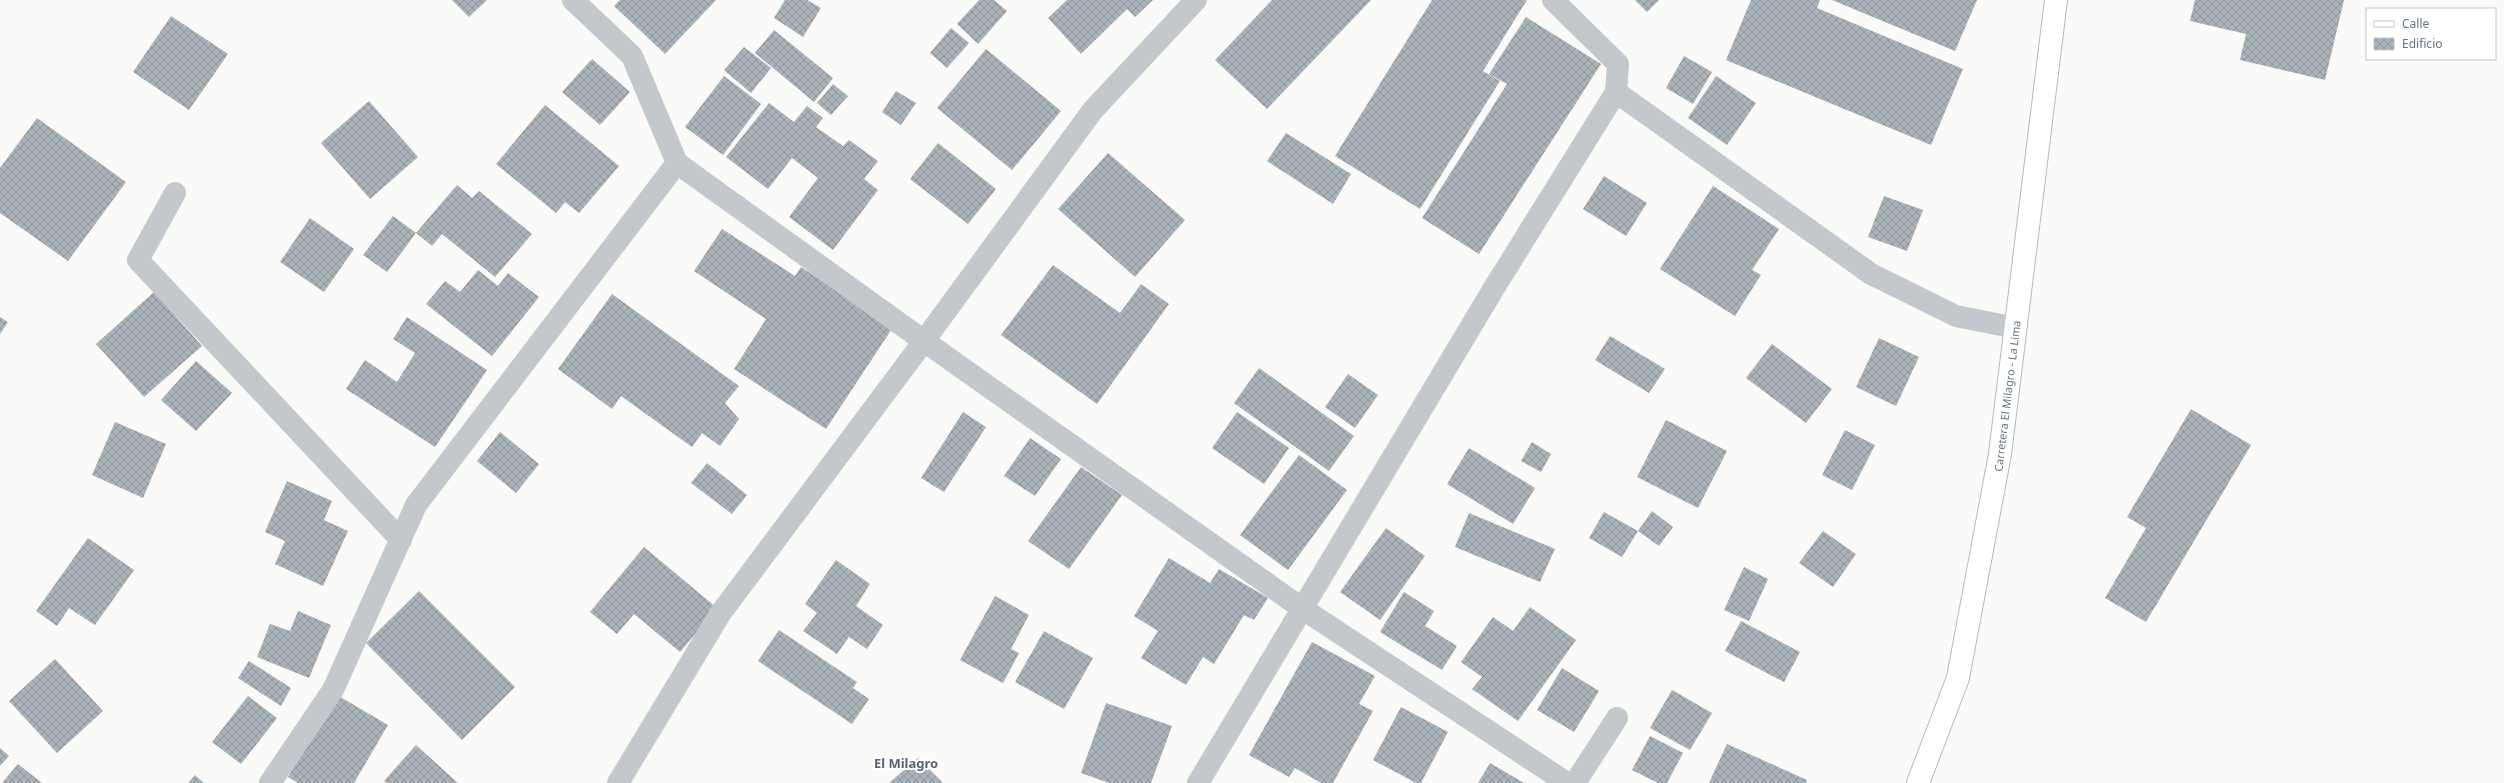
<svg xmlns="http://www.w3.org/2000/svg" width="2504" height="783" font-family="'Noto Sans',sans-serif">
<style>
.building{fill:url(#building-cross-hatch)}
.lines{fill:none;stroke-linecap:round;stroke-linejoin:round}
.secondary-casing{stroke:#b3babf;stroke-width:24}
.street{stroke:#c3c8cc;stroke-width:22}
.secondary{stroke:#fff;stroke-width:22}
.labels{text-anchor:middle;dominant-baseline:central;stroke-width:4;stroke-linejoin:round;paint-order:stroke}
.street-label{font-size:11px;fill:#657683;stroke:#fff}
.quarter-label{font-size:13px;font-weight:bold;fill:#57646e;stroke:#fff}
</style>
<defs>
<pattern id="building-cross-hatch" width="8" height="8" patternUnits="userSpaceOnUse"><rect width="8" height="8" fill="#aab3b9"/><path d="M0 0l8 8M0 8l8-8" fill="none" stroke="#8e969c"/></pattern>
</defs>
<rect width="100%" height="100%" fill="#fafaf8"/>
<path class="building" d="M452 0H487L469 17Z
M620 0H716L665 54 614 6Z
M785 0H807L821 8 803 37 774 18Z
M979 0H994L1007 11 978 44 957 24Z
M1067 0H1153L1135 17 1127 9 1081 54 1048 18Z
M1272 0H1371L1267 109 1215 60Z
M1432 0H1527L1483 71 1500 81 1420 209 1335 156Z
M1635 0H1659L1647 12Z
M1751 0H1820L1817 8 1963 69 1931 145 1726 60Z
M1832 0H1977L1955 51Z
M2195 0H2344L2325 80 2240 60 2246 34 2190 21Z
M171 16 228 54 189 110 133 72Z
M1526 17 1601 64 1479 254 1422 218 1507 84 1489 74Z
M951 28 969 43 947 68 930 53Z
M774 30 833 78 814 102 755 53Z
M744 47 771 68 751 93 724 70Z
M986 49 1061 111 1012 170 937 108Z
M1684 56 1712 72 1693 104 1666 88Z
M592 59 630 92 600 125 562 92Z
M724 76 761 104 723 155 685 127Z
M1716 76 1756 103 1727 145 1688 118Z
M833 84 848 96 831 115 817 103Z
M896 91 916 103 901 125 882 112Z
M369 101 418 157 370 199 321 143Z
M769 103 794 122 807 106 823 118 816 127 843 146 849 140 878 161 864 179 878 190 833 250 789 217 818 178 792 158 768 189 726 157Z
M545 105 619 166 579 213 565 202 556 213 496 164Z
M37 118 126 182 68 261 0 213V168Z
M1286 133 1351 174 1333 204 1267 161Z
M938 143 996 189 968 224 910 179Z
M1108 153 1185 220 1135 277 1058 209Z
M1604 176 1647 203 1626 236 1583 209Z
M457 185 472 198 479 191 532 234 495 277 442 234 432 246 416 233Z
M1713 186 1779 229 1752 270 1761 275 1735 316 1660 269Z
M1884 196 1923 210 1907 251 1868 237Z
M393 216 416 233 387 272 363 255Z
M310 218 354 249 324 292 280 262Z
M722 229 795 276 801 267 893 327 826 429 734 369 766 319 694 271Z
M1053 265 1120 313 1141 284 1169 304 1097 404 1001 335Z
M478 270 498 286 508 273 539 297 492 356 426 304 445 281 460 292Z
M154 292 202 346 144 397 96 344Z
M612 294 739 386 725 403 739 419 720 446 702 433 692 447 621 396 612 409 558 369Z
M0 317 8 322 0 334Z
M407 317 487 370 435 447 346 389 365 360 397 382 415 353 393 339Z
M1610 336 1665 369 1649 393 1595 360Z
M1879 338 1919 357 1896 406 1856 387Z
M1772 344 1832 389 1806 423 1746 378Z
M196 361 232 393 196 431 161 400Z
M1259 368 1354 436 1329 471 1234 403Z
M1348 374 1378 395 1355 428 1325 407Z
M2191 409 2251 445 2146 622 2105 598 2146 528 2127 517Z
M963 412 986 427 944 492 921 478Z
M1237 412 1289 448 1264 484 1212 448Z
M1666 420 1727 451 1698 508 1637 477Z
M115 422 166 444 143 498 92 475Z
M1845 430 1875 445 1852 490 1822 475Z
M500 432 539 464 516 493 477 461Z
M1030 438 1061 459 1035 496 1004 476Z
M1532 442 1551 454 1541 472 1521 461Z
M1469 448 1535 488 1513 524 1447 484Z
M1299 455 1347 490 1288 570 1240 535Z
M707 463 747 495 732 514 691 483Z
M1081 467 1122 495 1069 569 1028 541Z
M287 481 332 501 324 520 348 531 323 586 275 564 285 541 265 532Z
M1652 511 1673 527 1659 546 1638 531Z
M1604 512 1638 531 1622 557 1589 538Z
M1469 513 1555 549 1540 582 1455 547Z
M1386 528 1425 556 1380 620 1340 592Z
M1823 531 1856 554 1833 587 1799 563Z
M88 538 134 570 95 625 69 608 57 626 36 611Z
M644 547 717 608 680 652 634 614 617 634 590 612Z
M1169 558 1210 583 1219 569 1268 598 1254 620 1244 615 1214 664 1203 657 1186 685 1141 658 1158 631 1134 616Z
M836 560 870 584 856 606 883 625 867 649 849 637 837 654 803 631 817 613 805 604Z
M1744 567 1768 579 1749 621 1724 610Z
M419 591 515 687 462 740 366 643Z
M1404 592 1434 611 1425 626 1457 646 1442 670 1380 632Z
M995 596 1029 615 1011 649 1019 653 1003 683 960 660Z
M1530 607 1576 640 1518 721 1472 689 1482 677 1461 662 1493 617 1513 631Z
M298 611 331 625 309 678 257 657 270 624 290 631Z
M1741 621 1800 652 1784 682 1725 651Z
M779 630 857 682 853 688 869 699 852 724 758 661Z
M1044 631 1093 658 1064 709 1015 682Z
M1312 642 1375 676 1359 704 1373 711 1333 783H1321L1295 768 1289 777 1249 755Z
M55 659 103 711 57 753 9 701Z
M249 661 291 688 281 706 238 678Z
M1562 668 1599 691 1574 732 1537 710Z
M1672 690 1712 713 1690 750 1650 728Z
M337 695 388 725 354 783H298L288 777Z
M248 696 277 718 241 764 212 742Z
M1106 703 1172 726 1151 783H1109L1081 773Z
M1401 707 1448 732 1421 783H1416L1373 760Z
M1650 736 1683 753 1667 783H1658L1632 770Z
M1727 744 1807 780 1806 783H1709Z
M416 745 458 783H387L384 781Z
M0 748 9 756 0 766Z
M918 758 943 783H889Z
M1490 763 1524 783H1478Z
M18 764 42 783H2Z
M195 775 204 783H188Z"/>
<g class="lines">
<g class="secondary-casing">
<path id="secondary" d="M1918 783 1958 678 2000 454 2056 0"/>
</g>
<path class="street" d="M573 0 632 56 677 163 924 341 1303 609 1567 783
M1616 92 1871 274 1956 316 2016 328
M175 193 138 260 401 540
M270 783 333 690 416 505 677 163
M618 783 720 614 924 341 1093 110 1196 0
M1198 783 1494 288 1616 92 1618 64 1553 0
M1575 783 1617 718"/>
<use href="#secondary" class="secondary"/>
</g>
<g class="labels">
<g class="street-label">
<text transform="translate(2007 396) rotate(-83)">Carretera El Milagro - La Lima</text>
</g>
<g class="quarter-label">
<text x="906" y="763">El Milagro</text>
</g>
</g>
<rect x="2366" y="8" width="130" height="52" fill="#ffffff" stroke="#c1c8cd"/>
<rect x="2374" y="21" width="20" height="6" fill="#ffffff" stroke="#c1c8cd"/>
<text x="2402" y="28" font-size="12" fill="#657683">Calle</text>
<rect x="2374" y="38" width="20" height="12" fill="url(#building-cross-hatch)" stroke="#c1c8cd"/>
<text x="2402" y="48" font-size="12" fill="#657683">Edificio</text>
</svg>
